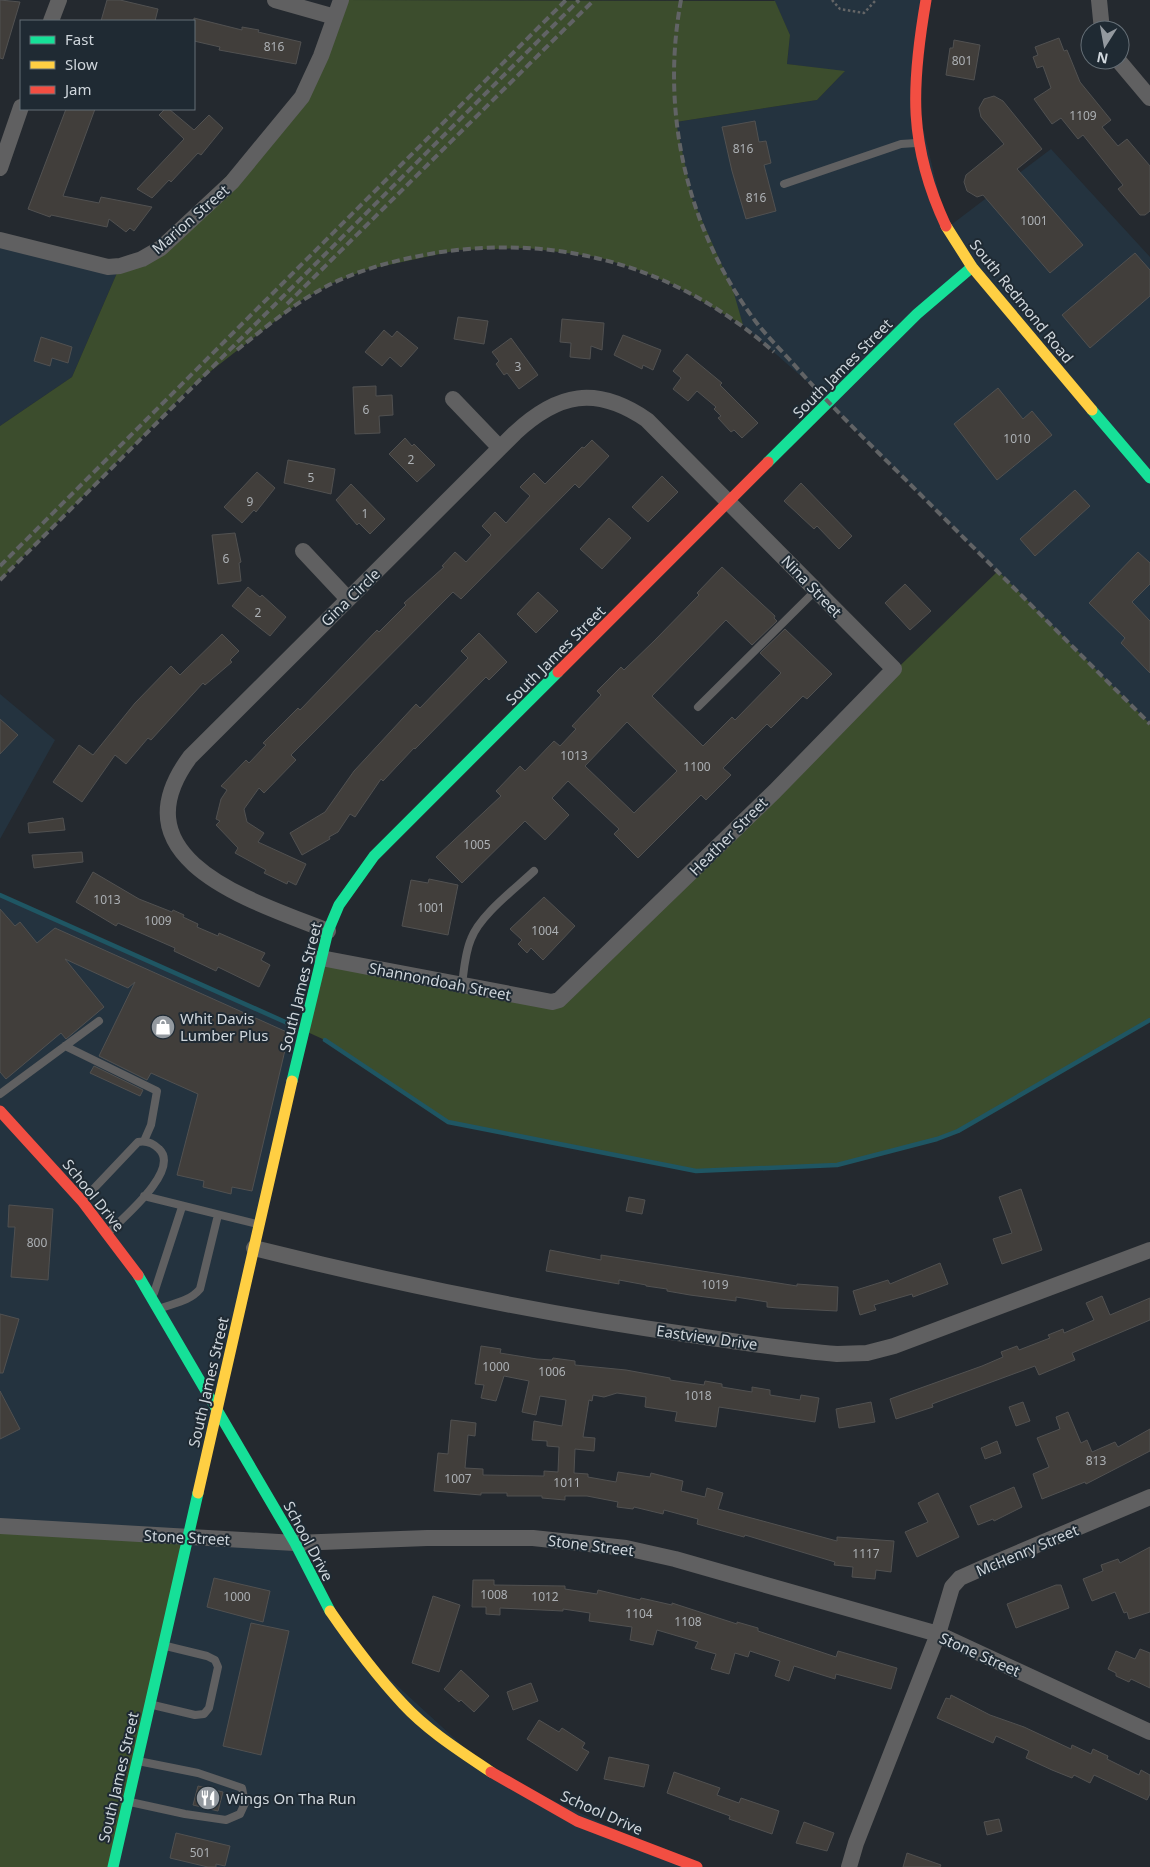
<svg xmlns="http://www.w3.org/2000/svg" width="1150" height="1867" font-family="'Noto Sans',sans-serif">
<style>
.built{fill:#24333f}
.green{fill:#3c4d2d}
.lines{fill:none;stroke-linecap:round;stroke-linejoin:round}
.stream{stroke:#1f5663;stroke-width:4.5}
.building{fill:#413e3b;stroke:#515151;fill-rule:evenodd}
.path{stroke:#656667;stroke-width:2.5;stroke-dasharray:2.5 2.5;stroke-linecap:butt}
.lane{stroke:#606061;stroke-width:8}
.street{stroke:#606061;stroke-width:16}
.fast{stroke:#16e098;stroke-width:11}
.slow{stroke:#ffcf43;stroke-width:11}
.jam{stroke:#f24e42;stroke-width:11}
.rail{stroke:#616365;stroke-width:4;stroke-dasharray:8 4;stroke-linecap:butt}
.labels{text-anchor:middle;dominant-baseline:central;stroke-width:4;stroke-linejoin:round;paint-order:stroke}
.number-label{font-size:12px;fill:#acb0b4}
.street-label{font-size:15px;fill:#cfd6dc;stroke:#1f2a33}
.poi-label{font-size:15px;fill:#cfd6dc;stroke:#1f2a33;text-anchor:start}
</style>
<rect width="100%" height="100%" fill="#24292f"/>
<path class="built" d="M774 0H926L913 86 947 228 1051 149 1150 257V724L811 385 743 325 692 198 681 156 676 122 817 100 844 72 787 64 790 35Z
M0 240 120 266 72 377 0 426Z
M0 694 55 740 0 839Z
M0 895 303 1030 189 1538 295 1543 355 1647 491 1772 697 1867H113L0 1527Z"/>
<path class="green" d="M341 0 775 1 790 35 787 64 845 71 817 100 676 122 692 198 733 290 743 325 674 285 636 269 598 257 528 248 458 250 365 270 333 283 302 300 193 385 0 580V426L72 377 120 266 142 259 282 122Z
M998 571 1150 724V1020L958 1131 937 1139 837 1165 696 1171 448 1122 327 1041 303 1030 321 958 552 1002Z
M0 1526 189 1538 113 1867H0Z"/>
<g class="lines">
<path class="stream" d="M0 895 292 1025
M325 1040 448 1122 696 1171 837 1165 937 1139 958 1131 1150 1020"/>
</g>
<path class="building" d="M0 0 20 2 3 59 0 58Z
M107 0H120L158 9 155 21H101Z
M194 18 242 30V27L259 30 258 32 301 42 296 64 219 50 220 47 194 41Z
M1059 38 1064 51 1067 50 1080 82 1111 120 1102 127 1118 146 1127 139 1150 166V211L1145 215H1140L1118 189 1123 185 1083 135 1078 139 1061 118 1052 124 1034 99 1051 88 1043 66 1037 68 1033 57 1038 55 1035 47Z
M954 40 980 45 974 80 946 75 950 48H953Z
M994 96 1003 101 1042 149 1017 169 1083 245 1050 273 983 195 977 197 967 191 964 182 966 175 1004 144 981 117 979 108 984 99Z
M66 109H95L63 196 99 203 101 197 152 207 134 231 130 228 126 232 109 219 107 227 51 215 50 217 28 209Z
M165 109H169L194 130 209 115 223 128 201 155 198 153 171 182 169 180 152 198 137 189 184 139 159 115Z
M755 121 759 142 766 141 771 163 764 165 776 211 746 219 732 171 722 127Z
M1135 253 1150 270V296L1090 348 1062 315Z
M458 317 488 321 484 344 454 339Z
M562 319 604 323 602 350 591 346 590 359 570 357 571 343 560 342Z
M384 330 392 337 397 331 418 348 401 367 390 357 382 366 365 352Z
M623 335 661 350 653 370 643 365 642 369 614 355Z
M41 337 72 347 68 363 52 358 50 366 34 361Z
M511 338 538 375 519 389 507 373 504 375 496 364 499 361 492 352Z
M687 354 722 383 720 385 758 423 742 438 734 430 731 432 718 418 721 416 714 409 716 407 697 391 688 401 673 389 681 378 673 371Z
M376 386V396L392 395 393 415 379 416 380 433 355 434 353 387Z
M998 388 1023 419 1032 411 1052 435 997 480 954 424Z
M405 438 412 446 414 444 435 465 417 482 389 454Z
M592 440 609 456 579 488 575 484 461 599 453 592 291 755 296 760 264 793 259 788 244 809 247 822 264 833 258 842 306 864 296 885 288 881 287 884 264 873 266 870 235 853 238 848 216 825 220 821 216 819 221 799 227 790 221 786 246 760 249 763 266 745 263 743 298 708 300 710 377 630 379 632 406 605 404 603 444 567 442 566 455 552 466 562 491 535 482 526 495 512 506 523 530 496 520 487 534 473 545 484 582 447 584 448Z
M288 460 335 469 331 494 284 483Z
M257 472 275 488 256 512 254 510 242 523 224 507Z
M662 476 678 492 648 522 632 507Z
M801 483 852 536 839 549 817 526 814 529 784 501Z
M351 484 385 519 370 534 359 523 357 525 336 500Z
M1075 490 1090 506 1035 556 1020 539Z
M609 518 631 538 602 569 580 549Z
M235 533 241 562 239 563 241 581 218 584 212 535Z
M1138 552 1150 563V584L1132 602 1150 621V673L1121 643 1125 638 1089 603Z
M722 567 775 616 774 618 777 621 752 645 726 620 652 696 703 746 732 717 735 720 781 673 760 653 785 629 832 674 807 699 803 696 771 728 767 724 723 768 731 775 706 800 701 795 638 858 614 834 619 829 568 781 552 798 569 815 545 840 525 821 462 883 436 857 501 796 496 791 520 766 525 771 554 741 560 746 576 729 572 726 601 695 597 691 621 667 624 670 655 640 699 595 697 593ZM627 722 677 771 634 813 585 766Z
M905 584 931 611 910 630 885 603Z
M248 587 260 597 262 595 286 617 270 636 232 606Z
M538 592 558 611 536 633 517 614Z
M479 633 507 662 489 680 486 677 415 749 414 748 383 781 381 779 355 817 350 814 338 832 329 837 330 839 302 855 290 833 325 812 354 771 416 704 420 708 468 658 461 651Z
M222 634 239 651 230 660 232 662 205 685 203 683 151 740 148 738 126 764 115 755 82 802 53 782 79 745 93 755 135 703 171 666 180 675Z
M0 719 18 735 0 754Z
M63 818 65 830 29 833 28 823Z
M82 852 83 862 34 868 32 855Z
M93 872 139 899 172 912 173 910 184 915 183 917 198 924 197 927 218 936 219 933 265 953 261 960 270 965 259 987 218 967 216 971 174 951 175 948 118 923 116 926 76 902Z
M429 879 458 885 448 935 402 926 411 880 428 883Z
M544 897 575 926 543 960 531 948 527 953 518 944 522 940 510 929Z
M0 909 15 926 20 922 37 943 55 928 289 1033 252 1191 232 1187 231 1194 203 1187 204 1181 177 1175 198 1094 151 1073 147 1080 99 1056 135 982 128 988 65 959 104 1007 66 1039 61 1033 6 1079 0 1072Z
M94 1066 143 1090 140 1096 90 1073Z
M1021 1189 1042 1250 1002 1264 993 1239 1012 1233 999 1197Z
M629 1197 645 1200 642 1214 626 1211Z
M9 1205 53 1209 48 1280 11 1277 15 1227H8Z
M550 1250 601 1260V1255L797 1286V1284L838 1287 837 1311 778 1308 767 1307V1302L736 1297V1301L690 1295 667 1291V1289L646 1286V1285L619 1280V1284L546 1271Z
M940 1263 948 1284 913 1297 912 1294 874 1305 876 1310 860 1315 853 1291 888 1280 890 1284Z
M1102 1296 1110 1315 1150 1298V1320L1072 1353 1075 1360 1039 1375 1035 1366 932 1404 933 1407 896 1419 890 1399 982 1366 1003 1357 1001 1352 1017 1346 1019 1350 1050 1338 1048 1335 1063 1329 1064 1333 1094 1320 1086 1303Z
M0 1314 19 1319 3 1373H0Z
M481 1346 501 1349 500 1353 537 1359 552 1360 553 1358 575 1361V1365L626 1370 670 1378V1380L704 1385 705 1381 722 1384V1387L752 1392V1387L770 1390V1395L800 1400 801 1395 819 1398 815 1422 719 1407 716 1427 675 1421 677 1412 645 1407 646 1397 617 1393 604 1397 593 1395 592 1401 589 1400 583 1437 595 1438 594 1451 575 1449 574 1473 588 1474V1477L616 1482 618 1472 650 1477 651 1473 683 1481 681 1491 705 1497 707 1488 723 1493 718 1509 837 1541V1537L894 1541 891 1572 876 1570 875 1579 852 1577 853 1567 834 1565 835 1562 745 1535 744 1537 697 1524 698 1519 664 1510 663 1514 634 1507 633 1509 617 1507 618 1502 587 1496H565V1500L542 1498V1496H507V1493H481V1495L434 1491 438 1453 448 1454 451 1420 476 1423 475 1436 468 1435 465 1468 483 1469V1475L544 1476V1471L558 1472 559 1447 547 1446V1441L532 1440 534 1421 562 1426 566 1400 540 1396 536 1415 522 1412 529 1381 504 1376 496 1401 481 1398 484 1385 475 1384Z
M0 1391 20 1429 0 1439Z
M871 1402 875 1422 839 1428 836 1409Z
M1023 1402 1030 1421 1016 1426 1009 1407Z
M1068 1412 1081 1443 1087 1440 1092 1452 1115 1442 1118 1447 1150 1429V1451L1086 1484 1085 1482 1042 1499 1033 1474 1049 1467 1037 1438 1060 1429 1056 1417Z
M997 1441 1001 1453 985 1459 981 1448Z
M1014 1487 1022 1507 994 1521 993 1519 978 1525 970 1506Z
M938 1493 959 1537 917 1557 905 1532 928 1522 918 1503Z
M1150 1547V1612L1129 1619 1127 1612 1124 1613 1115 1592 1092 1601 1083 1579 1103 1571 1101 1565 1118 1559 1120 1563Z
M214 1578 270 1591 263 1622 207 1607Z
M473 1580H494V1585L565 1586V1589L597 1594 598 1590 640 1600 641 1598 672 1605V1603L737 1624V1622L758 1628V1631L836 1657 838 1651 897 1668 891 1689 836 1674 835 1679 794 1666 789 1681 775 1676 780 1661 750 1651 748 1657 735 1653 729 1674 711 1669 716 1654 695 1648 698 1642 657 1630 653 1645 630 1640 632 1627 589 1621 590 1613 563 1609V1611L500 1608V1615L486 1614V1607H472Z
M1056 1585H1061L1069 1608 1016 1628 1007 1604Z
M433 1596 460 1605 439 1672 412 1663Z
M251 1623 289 1631 261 1755 223 1746Z
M1140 1649 1150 1653V1688L1131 1679 1129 1682 1116 1676V1673L1108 1669 1116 1651 1135 1659Z
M461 1670 489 1696 474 1712 461 1700 459 1702 444 1689Z
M531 1683 538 1701 513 1710 507 1692Z
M951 1695 990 1715 1024 1727 1071 1749 1072 1745 1091 1754 1093 1749 1108 1756 1107 1759 1139 1775 1141 1770 1150 1775V1794L1147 1800 1094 1775 1090 1783 1074 1775 1072 1778 1052 1770 1026 1758 1029 1751 996 1736 993 1743 937 1718 946 1698 950 1699Z
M539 1720 559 1732 562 1728 585 1743 582 1748 589 1752 577 1771 527 1739Z
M609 1757 649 1765 644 1787 604 1779Z
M674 1772 720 1788 717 1795 739 1803 741 1798 779 1811 772 1834 729 1819 730 1816 667 1793Z
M198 1786 223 1792 218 1811 193 1805Z
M999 1819 1002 1831 987 1835 984 1822Z
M804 1822 834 1833 827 1851 796 1843Z
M176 1833 230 1846 225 1866 216 1864V1867H208L170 1858Z
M907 1853 941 1865 940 1867H903Z"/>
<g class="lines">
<path class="path" d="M832 0 840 9 864 13 876 0"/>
<path class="lane" d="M784 184 901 144 916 143
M698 707 816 590
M462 985C464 969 465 953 471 939 480 915 515 889 534 871
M65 1046 157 1091 151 1125 144 1141
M0 1094 99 1021
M144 1196 257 1224
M83 1200 138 1142C147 1140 153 1143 159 1149 181 1170 123 1218 109 1232
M154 1293 182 1207
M161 1308C175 1303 190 1301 200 1289L218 1215
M153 1705 195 1715 204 1714 209 1708 218 1667 215 1660 207 1656 166 1646
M130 1802 185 1814 226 1820 240 1814 245 1803 242 1788 198 1773 138 1761"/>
<path class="street" d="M275 0 335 17
M1099 0 1102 30
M51 21 59 0
M1118 60 1150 98
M0 168 21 107
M0 240 108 267 120 266 142 259 161 248 232 182 302 97 321 56 341 0
M453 399 500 448
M303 551 348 599
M321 958 552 1002 559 1000 775 791 894 669 647 420C596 385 558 393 515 433L190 757C113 861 256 902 328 931
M254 1248C398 1284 543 1314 691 1335 740 1342 788 1350 837 1354L867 1353 894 1346 1150 1250
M0 1526 295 1543 427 1538H533L626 1548 675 1559 938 1634 1150 1732
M849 1867 856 1843 938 1634 952 1587 960 1578 987 1566 1150 1497"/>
<path class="fast" d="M1092 410 1150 478
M768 462 917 314 972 267
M292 1081 328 931 339 905 374 856 558 672
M138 1275 295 1543 330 1611
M113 1867 198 1493"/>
<path class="slow" d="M946 226 972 267 1092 410
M198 1493 292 1081
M330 1611C352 1643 376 1675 403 1704 428 1731 460 1751 491 1772"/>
<path class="jam" d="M926 0C911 86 908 145 946 226
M558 672 768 462
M0 1111 82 1201 138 1275
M491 1772 577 1821 697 1867"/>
<path class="rail" d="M681 0C660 113 687 230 756 322 766 335 778 347 789 359 830 406 875 449 919 493 996 570 1073 647 1150 724
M287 304 594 0
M237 350C267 326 298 300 333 283 367 267 404 258 441 252 566 234 680 269 774 352
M0 566 566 0
M0 580 579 0"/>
</g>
<defs>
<g id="shop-disc" transform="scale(1.25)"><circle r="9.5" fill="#93999f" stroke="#1f2a33"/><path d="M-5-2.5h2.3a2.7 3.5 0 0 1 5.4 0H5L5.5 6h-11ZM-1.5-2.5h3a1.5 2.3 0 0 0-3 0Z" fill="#fff"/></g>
<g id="restaurant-disc" transform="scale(1.25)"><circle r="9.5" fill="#93999f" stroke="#1f2a33"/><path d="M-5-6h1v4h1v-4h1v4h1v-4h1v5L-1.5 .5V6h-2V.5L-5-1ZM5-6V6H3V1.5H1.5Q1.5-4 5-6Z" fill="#fff"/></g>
</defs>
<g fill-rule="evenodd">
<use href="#shop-disc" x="163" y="1027"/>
<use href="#restaurant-disc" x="208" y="1798"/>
</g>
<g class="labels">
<g class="number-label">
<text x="274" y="46">816</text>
<text x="962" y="60">801</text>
<text x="1083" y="115">1109</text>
<text x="743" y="148">816</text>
<text x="756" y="197">816</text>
<text x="1034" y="220">1001</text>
<text x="518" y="366">3</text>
<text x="366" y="409">6</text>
<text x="1017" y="438">1010</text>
<text x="411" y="459">2</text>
<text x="311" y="477">5</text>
<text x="250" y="501">9</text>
<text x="365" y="513">1</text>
<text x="226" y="558">6</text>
<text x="258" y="612">2</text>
<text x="574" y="755">1013</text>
<text x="697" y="766">1100</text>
<text x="477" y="844">1005</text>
<text x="107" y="899">1013</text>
<text x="431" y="907">1001</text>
<text x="158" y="920">1009</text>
<text x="545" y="930">1004</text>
<text x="37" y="1242">800</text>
<text x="715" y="1284">1019</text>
<text x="496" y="1366">1000</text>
<text x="552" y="1371">1006</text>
<text x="698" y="1395">1018</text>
<text x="1096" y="1460">813</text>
<text x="458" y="1478">1007</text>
<text x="567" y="1482">1011</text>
<text x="866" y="1553">1117</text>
<text x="494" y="1594">1008</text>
<text x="237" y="1596">1000</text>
<text x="545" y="1596">1012</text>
<text x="639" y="1613">1104</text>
<text x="688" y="1621">1108</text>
<text x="200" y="1852">501</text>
</g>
<g class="street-label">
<text transform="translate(190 219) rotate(-41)">Marion Street</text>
<text transform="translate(1022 301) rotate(51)">South Redmond Road</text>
<text transform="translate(842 368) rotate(-45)">South James Street</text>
<text transform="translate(812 586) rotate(46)">Nina Street</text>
<text transform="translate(350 597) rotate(-44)">Gina Circle</text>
<text transform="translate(555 655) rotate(-45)">South James Street</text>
<text transform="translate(728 836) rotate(-45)">Heather Street</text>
<text transform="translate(440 981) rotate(11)">Shannondoah Street</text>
<text transform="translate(300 987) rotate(-76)">South James Street</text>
<text transform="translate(94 1195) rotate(51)">School Drive</text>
<text transform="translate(707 1337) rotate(8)">Eastview Drive</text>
<text transform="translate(208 1382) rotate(-77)">South James Street</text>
<text transform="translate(187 1537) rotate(3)">Stone Street</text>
<text transform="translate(309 1541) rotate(62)">School Drive</text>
<text transform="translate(591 1545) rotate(7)">Stone Street</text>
<text transform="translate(1027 1550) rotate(-23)">McHenry Street</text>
<text transform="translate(980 1654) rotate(24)">Stone Street</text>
<text transform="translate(118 1777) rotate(-77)">South James Street</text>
<text transform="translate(602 1812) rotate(24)">School Drive</text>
</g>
<g class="poi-label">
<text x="180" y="1018">Whit Davis<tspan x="180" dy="17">Lumber Plus</tspan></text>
<text x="226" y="1798">Wings On Tha Run</text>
</g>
</g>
<rect x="20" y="20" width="175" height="90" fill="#1f2a33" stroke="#656f77"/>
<rect x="30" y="36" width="25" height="8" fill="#16e098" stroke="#656f77"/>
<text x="65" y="45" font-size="15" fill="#cfd6dc">Fast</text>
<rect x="30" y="61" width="25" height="8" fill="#ffcf43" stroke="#656f77"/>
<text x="65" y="70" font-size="15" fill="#cfd6dc">Slow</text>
<rect x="30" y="86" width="25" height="8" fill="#f24e42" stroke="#656f77"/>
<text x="65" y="95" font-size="15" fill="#cfd6dc">Jam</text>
<g transform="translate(1105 45) rotate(191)"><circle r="24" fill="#1f2a33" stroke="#656f77"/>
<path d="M0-4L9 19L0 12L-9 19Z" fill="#93999f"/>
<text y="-8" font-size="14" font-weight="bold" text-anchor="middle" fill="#cfd6dc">N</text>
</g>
</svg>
